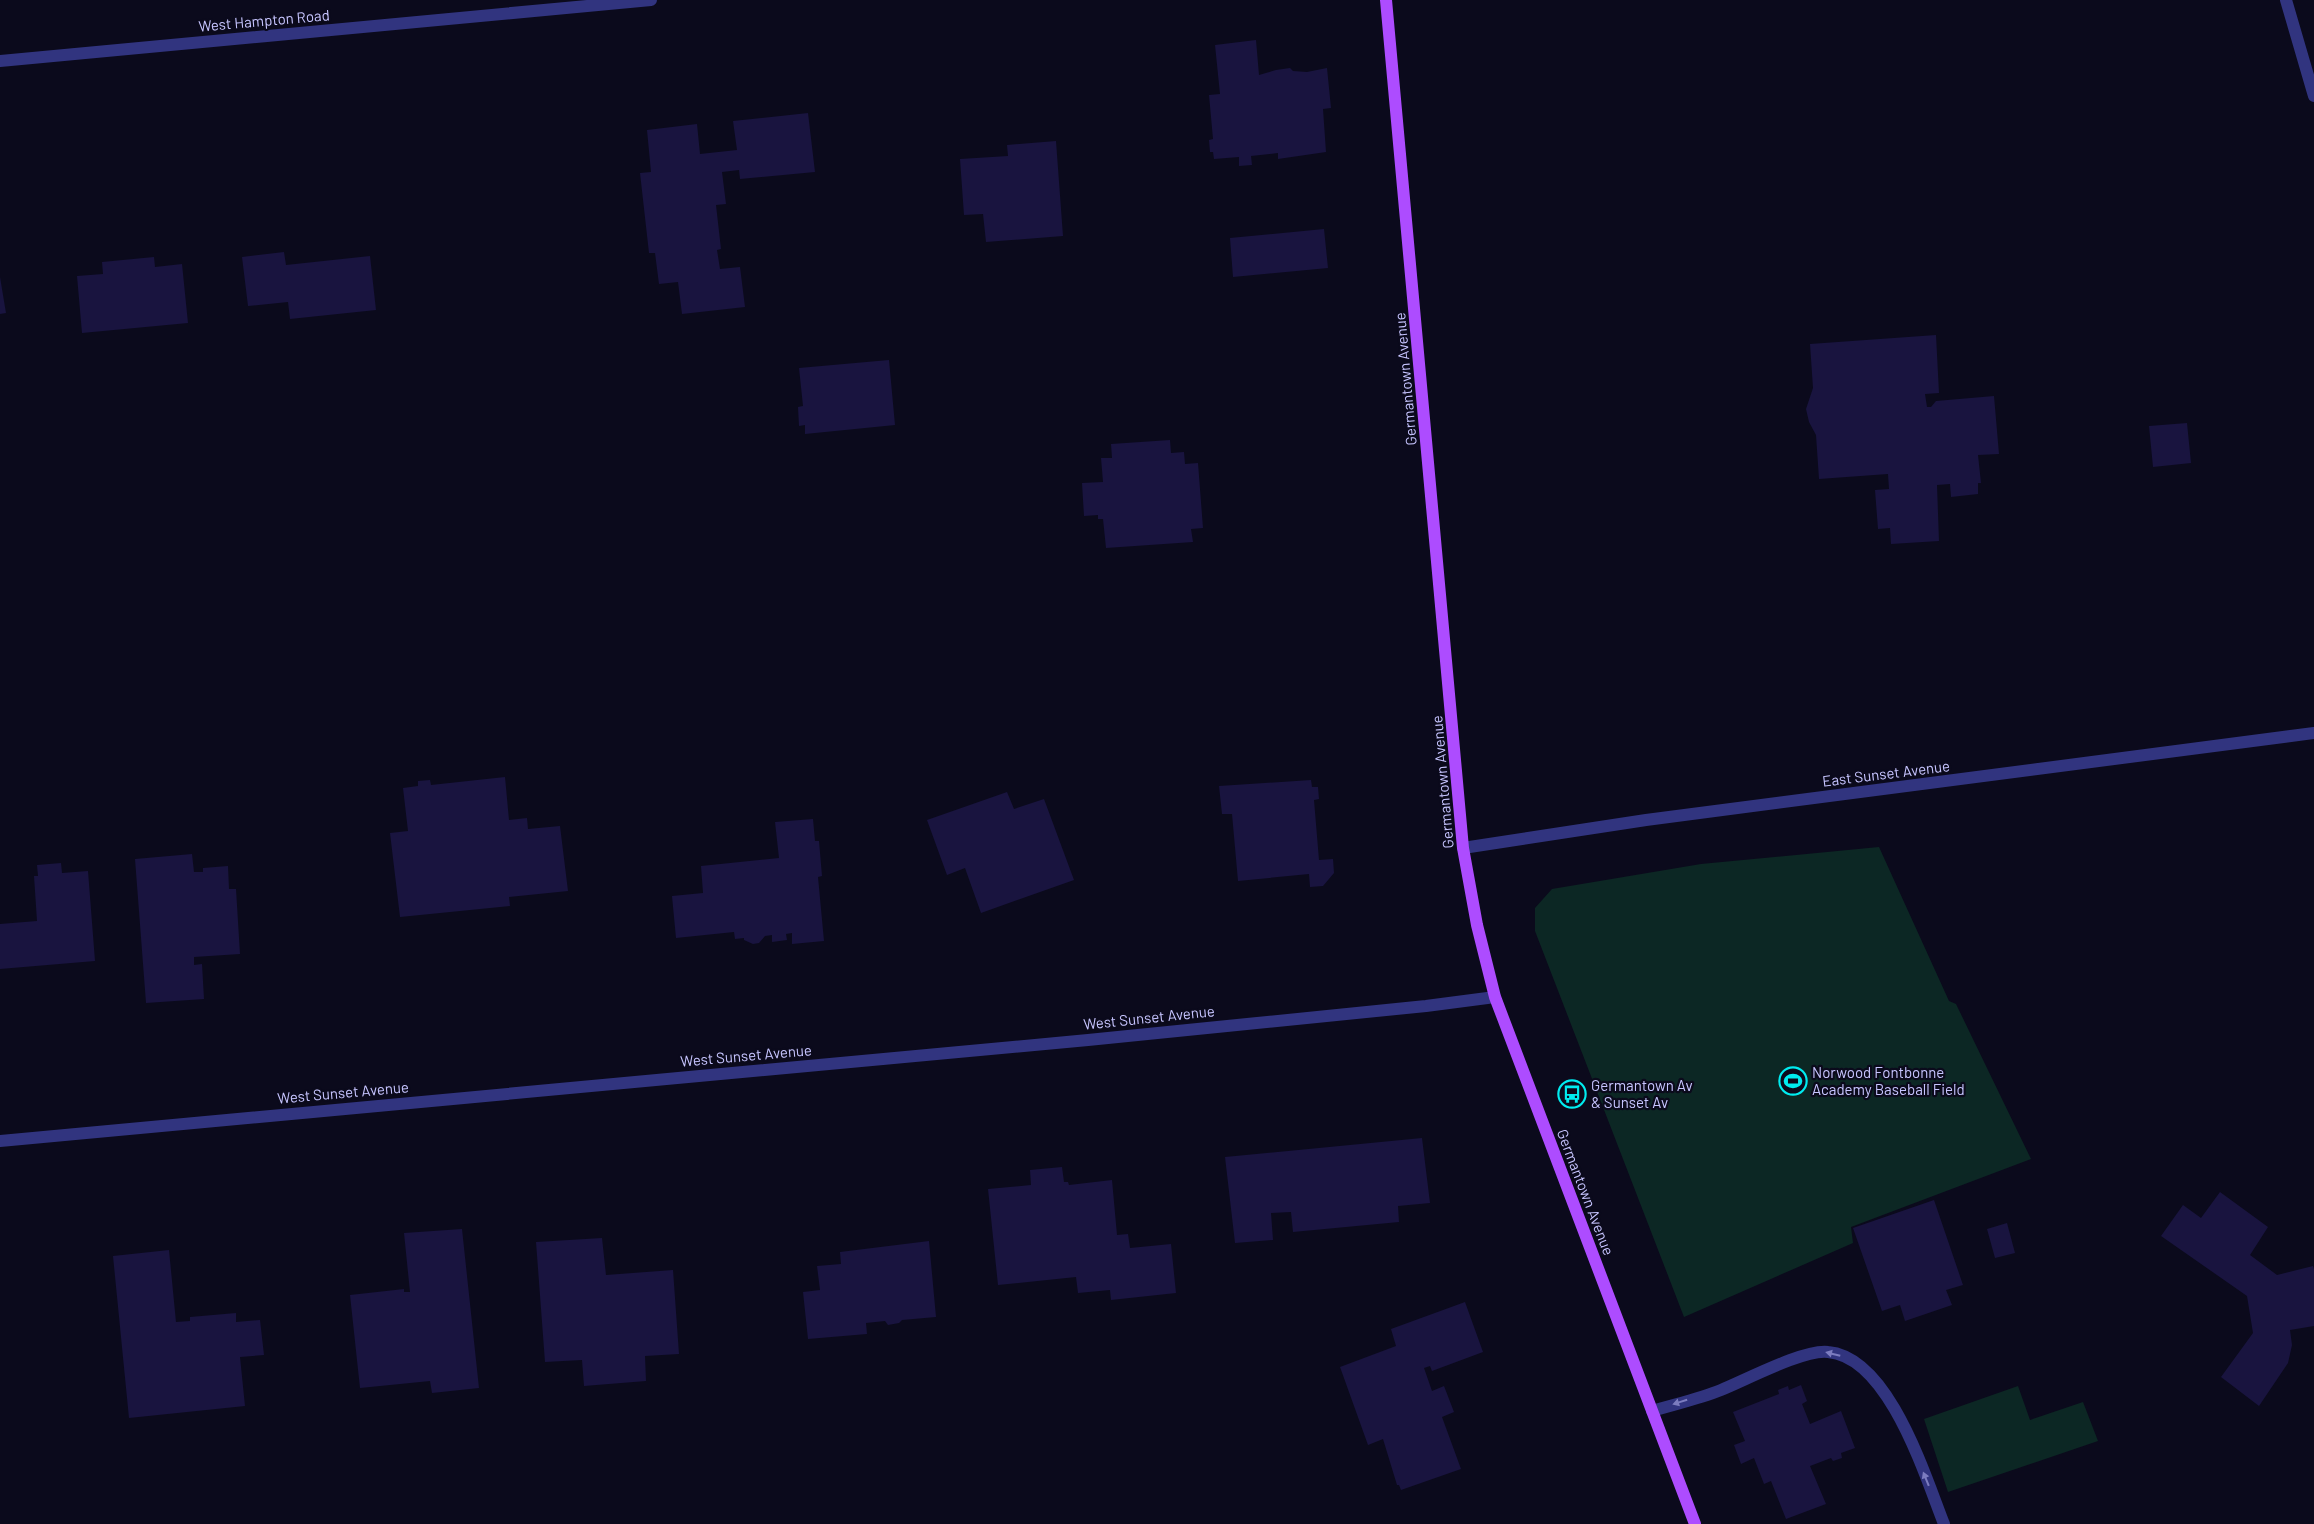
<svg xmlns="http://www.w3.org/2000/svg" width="2314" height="1524" font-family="Barlow,sans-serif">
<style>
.green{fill:#0c2724}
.building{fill:#19143f}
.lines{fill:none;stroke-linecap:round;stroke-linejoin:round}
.service{stroke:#31347f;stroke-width:12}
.minor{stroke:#31347f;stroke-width:12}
.primary{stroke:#ad4cff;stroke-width:12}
.oneway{fill:#7c7cbf}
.labels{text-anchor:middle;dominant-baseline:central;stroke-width:4.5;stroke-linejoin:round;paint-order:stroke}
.street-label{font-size:15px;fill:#c7c5ff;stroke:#0b0a1c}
.poi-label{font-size:15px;fill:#c7c5ff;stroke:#0b0a1c;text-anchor:start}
</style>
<rect width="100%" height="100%" fill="#0b0a1c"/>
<path class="green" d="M1879 847 1949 1001 1956 1004 2031 1159 1851 1227 1853 1243 1684 1317 1535 931V908L1552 889 1701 864Z
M2018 1386 2030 1420 2083 1402 2098 1441 1948 1492 1924 1419Z"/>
<path class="building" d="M1256 40 1259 75 1276 70 1290 68 1293 71 1307 72 1327 68 1331 108 1323 109 1326 152 1278 159V153L1251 156 1252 165 1239 166V157L1214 159 1213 152H1210L1209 140 1213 139 1209 95 1220 94 1215 45Z
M808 113 815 172 740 179 739 170 722 172 726 204 716 205 721 249 717 250 720 269 740 267 745 307 682 314 678 282 659 284 655 253H649L640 173 651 172 647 130 697 124 700 154 737 150 733 121Z
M1056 141 1063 236 986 242 983 214 964 215 960 159 1008 156 1007 145Z
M1324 229 1328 268 1233 277 1230 238Z
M284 252 286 265 370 256 376 310 290 319 288 302 248 306 242 257Z
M154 257 155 267 182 264 188 323 82 333 77 276 103 274 102 262Z
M0 277 6 313 0 314Z
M1936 335 1939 393 1925 394 1927 407H1931L1936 401 1994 396 1999 454 1978 455 1981 483H1978V494L1951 497 1950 484 1937 485 1939 541 1891 544 1890 528 1878 529 1875 490 1889 489 1888 474 1819 479 1816 435 1809 422 1806 409 1813 388 1810 344Z
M889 360 895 425 805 434V425L799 426 798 407 803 406 799 368Z
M2187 423 2191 463 2153 467 2149 426Z
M1170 440 1171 453 1184 452 1185 464 1198 463 1203 528 1191 529 1193 542 1106 548 1103 519H1098V515L1084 516 1082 483 1103 482 1101 458H1112L1111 444Z
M505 777 509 820 527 818 528 829 560 826 568 891 509 897 510 906 400 917 390 833 408 831 403 788 418 786V781L430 780 431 785Z
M1311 780 1312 787H1318L1319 799 1314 800 1319 860 1333 859 1334 873 1323 886 1310 887 1309 874 1238 881 1232 814H1222L1219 786Z
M1007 792 1014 809 1044 799 1074 880 981 913 965 868 947 875 927 820Z
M813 819 815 841H819L822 876 818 877 824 941 792 944V933L786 934 787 940 772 942V935L765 936 759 943 753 944 744 940V938L735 939 734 932 676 938 672 896 703 893 701 866 779 858 775 822Z
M192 854 194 872H203V868L228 866 229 889H236L240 954 194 957V965L202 964 204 999 146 1003 135 859Z
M61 863 62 873 88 871 95 961 0 969V924L37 921 34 876H38L37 865Z
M1422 1138 1430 1203 1398 1206 1399 1222 1293 1232 1291 1212 1271 1213 1273 1240 1235 1243 1225 1157Z
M1062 1167 1064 1182H1068L1069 1185 1112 1180 1117 1235 1128 1234 1130 1248 1171 1244 1176 1293 1111 1300 1110 1290 1078 1293 1076 1277 998 1285 988 1189 1031 1185 1030 1170Z
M2220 1192 2268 1227 2250 1255 2277 1275 2313 1266 2314 1269V1326L2290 1330 2292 1345 2288 1363 2259 1406 2221 1377 2253 1333 2247 1296 2161 1236 2183 1205 2201 1218Z
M1934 1200 1963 1285 1946 1290 1952 1305 1905 1321 1900 1305 1882 1311 1853 1228Z
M2007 1223 2015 1253 1995 1258 1987 1229Z
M462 1229 479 1388 432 1393 430 1381 360 1388 350 1295 404 1289V1292H410L404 1233Z
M602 1238 606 1275 673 1270 679 1354 645 1356 646 1381 584 1386 582 1360 545 1362 536 1242Z
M929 1241 936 1317 902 1320 899 1323 888 1325 885 1321 866 1323 867 1334 808 1339 803 1292 820 1290 817 1266 841 1264 840 1252Z
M169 1250 176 1322 190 1321V1317L236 1313V1322L260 1320 264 1355 240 1357 245 1406 129 1418 113 1256Z
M1465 1302 1483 1352 1432 1371 1430 1366 1424 1368 1432 1391 1444 1386 1454 1412 1442 1417 1461 1469 1401 1490 1399 1485H1397L1383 1439 1368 1445 1340 1367 1396 1346 1391 1329Z
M1801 1385 1807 1401 1802 1404 1810 1424 1841 1411 1855 1448 1841 1453 1842 1458 1833 1461 1831 1458 1810 1466 1826 1504 1786 1519 1771 1481 1764 1484 1754 1458 1741 1464 1734 1445 1745 1441 1733 1412 1779 1394 1778 1390 1788 1386 1789 1390Z"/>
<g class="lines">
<path class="service" d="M1652 1411C1675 1404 1699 1399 1721 1390 1746 1380 1804 1349 1828 1352 1889 1357 1925 1476 1944 1524"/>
<path class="minor" d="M2286 0 2314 96
M0 61 651 0
M1463 848 1646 820 2314 733
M0 1141 1088 1040 1426 1006 1495 997"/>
<path class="primary" d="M1386 0 1463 848 1477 925 1495 997 1695 1524"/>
</g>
<defs><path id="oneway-solid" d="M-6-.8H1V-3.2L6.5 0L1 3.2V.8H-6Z" transform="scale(1.25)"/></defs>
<g class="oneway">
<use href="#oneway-solid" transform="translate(1833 1354) rotate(-166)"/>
<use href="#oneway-solid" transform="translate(1680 1402) rotate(163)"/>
<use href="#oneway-solid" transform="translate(1926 1479) rotate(-112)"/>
</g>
<defs>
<g id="stadium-ring" transform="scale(1.4375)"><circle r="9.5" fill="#0b0a1c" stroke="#00ecf0" stroke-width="1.5"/><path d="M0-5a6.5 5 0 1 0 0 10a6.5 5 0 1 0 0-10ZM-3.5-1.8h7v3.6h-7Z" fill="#00ecf0"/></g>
<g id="bus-ring" transform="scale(1.4375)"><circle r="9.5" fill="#0b0a1c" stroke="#00ecf0" stroke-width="1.5"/><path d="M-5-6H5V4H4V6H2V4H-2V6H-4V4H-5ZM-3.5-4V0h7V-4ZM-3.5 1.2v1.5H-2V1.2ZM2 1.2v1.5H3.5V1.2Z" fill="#00ecf0"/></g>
</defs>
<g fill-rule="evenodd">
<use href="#stadium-ring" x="1793" y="1081"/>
<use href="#bus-ring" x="1572" y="1094"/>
</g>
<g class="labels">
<g class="street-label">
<text transform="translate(264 20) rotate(-5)">West Hampton Road</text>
<text transform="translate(1405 379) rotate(-95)">Germantown Avenue</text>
<text transform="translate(1886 773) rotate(-7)">East Sunset Avenue</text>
<text transform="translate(1442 782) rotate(-95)">Germantown Avenue</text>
<text transform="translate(1149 1017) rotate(-6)">West Sunset Avenue</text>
<text transform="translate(746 1055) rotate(-5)">West Sunset Avenue</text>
<text transform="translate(343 1092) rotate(-5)">West Sunset Avenue</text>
<text transform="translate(1586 1192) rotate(69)">Germantown Avenue</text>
</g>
<g class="poi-label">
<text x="1812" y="1072">Norwood Fontbonne<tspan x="1812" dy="17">Academy Baseball Field</tspan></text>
<text x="1591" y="1085">Germantown Av<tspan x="1591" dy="17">&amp; Sunset Av</tspan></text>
</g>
</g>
</svg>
